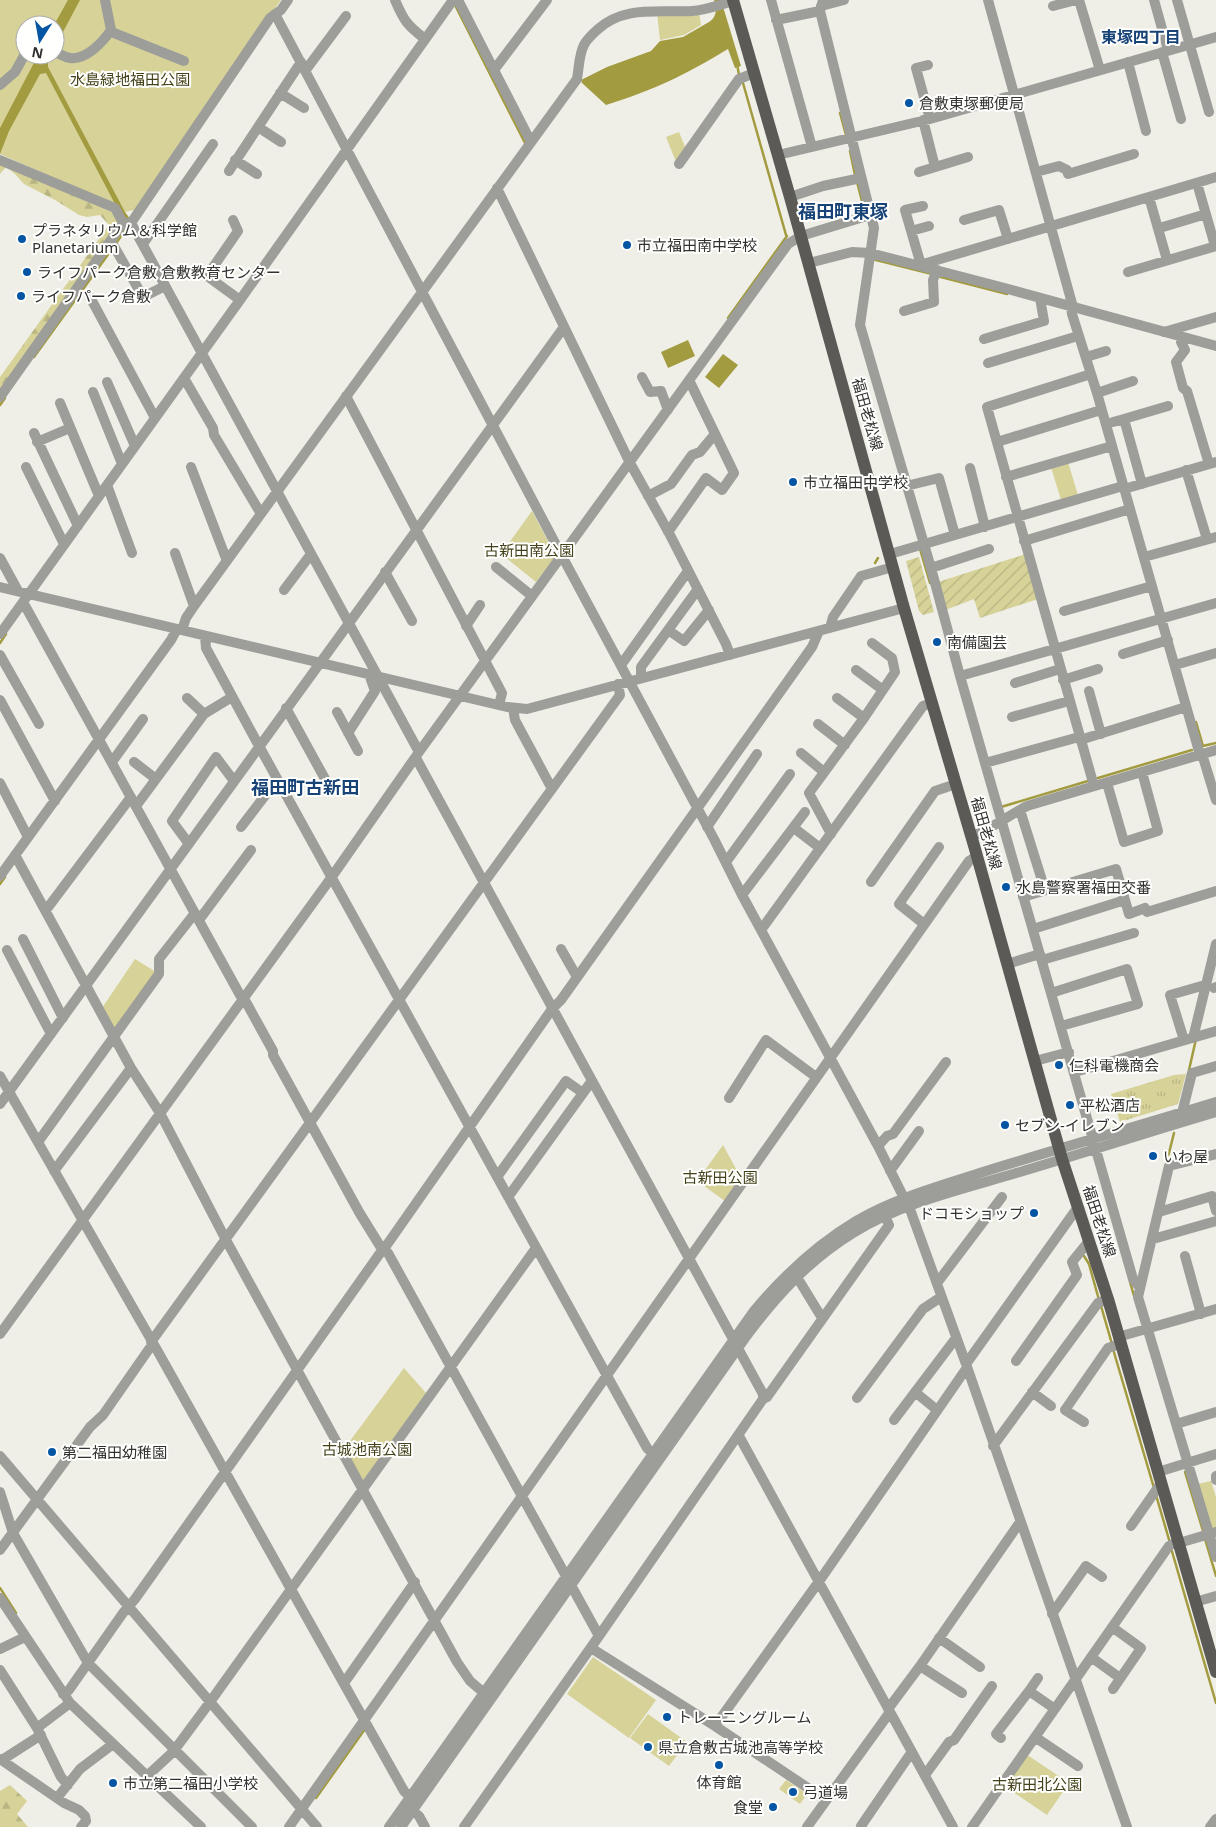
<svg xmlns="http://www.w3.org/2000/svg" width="1216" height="1827" font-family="'Noto Sans','Noto Sans JP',sans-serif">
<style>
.grass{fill:url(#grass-tufts)}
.forest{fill:url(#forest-firs)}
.park{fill:#d6d298;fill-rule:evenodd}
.garden{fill:url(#garden-furrows)}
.water{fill:#a29b3f}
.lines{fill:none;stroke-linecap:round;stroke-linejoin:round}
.stream{stroke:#a29b3f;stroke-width:2.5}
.minor{stroke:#9d9d9a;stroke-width:10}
.major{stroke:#5b5a56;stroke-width:12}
.poi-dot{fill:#0455a3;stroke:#fffffe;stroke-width:2}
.labels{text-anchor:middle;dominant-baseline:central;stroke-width:4;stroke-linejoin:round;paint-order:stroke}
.park-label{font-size:15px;fill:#45421b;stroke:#fffffe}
.poi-label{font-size:15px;fill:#323230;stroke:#fffffe;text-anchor:start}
.street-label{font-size:15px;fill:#323230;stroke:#fffffe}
.neighbourhood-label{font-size:16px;font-weight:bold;fill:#174377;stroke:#fffffe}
.quarter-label{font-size:18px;font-weight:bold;fill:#174377;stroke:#fffffe}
</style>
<defs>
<pattern id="grass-tufts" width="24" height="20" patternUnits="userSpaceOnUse" patternTransform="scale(1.25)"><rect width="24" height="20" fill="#d6d298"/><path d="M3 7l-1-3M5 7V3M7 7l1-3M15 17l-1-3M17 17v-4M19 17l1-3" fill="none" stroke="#b8b583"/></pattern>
<pattern id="forest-firs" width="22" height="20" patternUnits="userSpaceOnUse" patternTransform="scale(1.25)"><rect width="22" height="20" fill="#d6d298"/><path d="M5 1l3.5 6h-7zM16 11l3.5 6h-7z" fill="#b8b583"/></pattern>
<pattern id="garden-furrows" width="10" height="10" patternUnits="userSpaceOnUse" patternTransform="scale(1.25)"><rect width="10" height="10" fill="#d6d298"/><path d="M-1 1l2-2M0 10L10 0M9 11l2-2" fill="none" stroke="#b8b583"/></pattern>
</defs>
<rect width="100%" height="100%" fill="#efefe8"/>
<path class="grass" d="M1186 1074 1178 1104 1120 1122 1111 1094 1174 1075Z"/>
<path class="forest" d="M0 162 112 212 118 223 0 391V377L109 225 100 215 87 217 79 215 55 200 24 184 15 174 6 167 0 174Z
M10 1785 27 1801 17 1814 28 1827H0V1791Z"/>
<path class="park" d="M0 0H281L134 210 125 212 104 200 0 154ZM25 25H55V55H25Z
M699 12 701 25 684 35 660 40 657 13Z
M679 132 686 149 676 162 666 137Z
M1068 462 1078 495 1061 500 1051 467Z
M532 511 556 556 536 582 501 554Z
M135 959 156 972 115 1031 102 1008Z
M723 1145 741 1178 725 1201 697 1181Z
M404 1368 426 1393 363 1482 344 1449Z
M1211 1481 1216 1497V1529L1212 1530 1198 1484Z
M593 1657 656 1700 629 1738 567 1694Z
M648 1714 687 1742 669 1766 630 1738Z
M1026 1754 1069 1783 1047 1815 1004 1786Z
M786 1780 807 1794 800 1804 779 1789Z"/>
<path class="garden" d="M1026 554 1038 599 980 618 974 599 948 609 944 607 938 582Z
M919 557 934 612 923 615 919 611 906 561Z"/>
<path class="water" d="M68 0H80L55 47 54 25Z
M714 0H721L741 66 735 68 728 49C687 74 652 91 606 105L582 83 581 80 607 67 651 51 660 41 683 37 709 22C717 17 717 8 714 0Z
M38 55H50L48 59V67L125 212 131 220 124 221 46 73 40 74 9 131 0 154V128Z
M688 340 695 356 668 368 661 352Z
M723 354 738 365 719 388 705 377Z"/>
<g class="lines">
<path class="stream" d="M455 5 525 143
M737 64 739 75
M743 83 786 235
M840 113 846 135
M850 151 855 175
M857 182 863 205
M117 242 127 227
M872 259 932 274
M937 276 1007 294
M728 318 787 236
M34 357 112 249
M0 405 5 398
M920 549 930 583
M875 563 878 558
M0 643 6 634
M1196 722 1203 746 1216 743
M1098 778 1192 750
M1001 807 1088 781
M0 884 5 877
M1189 1070 1196 1039
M1166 1165 1174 1133
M1084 1256 1089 1264 1099 1300
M1130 1282 1134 1296
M1101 1306 1112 1344
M1113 1349 1154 1488
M1185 1472 1204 1534
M1156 1495 1170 1543
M1205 1539 1216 1576
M1171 1548 1216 1703
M0 1588 16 1613
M316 1798 365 1729"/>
<path class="minor" d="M105 0 111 30 114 33 184 61
M395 0C404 21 407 25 425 39
M458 0 531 142
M771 0 812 147
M823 0 820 11 874 228 860 325 931 568 960 676 1133 1279 1140 1288
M988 0 1073 307
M1079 0 1100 70
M1154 0 1168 50
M1177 0 1209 112
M821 6 844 0
M1053 6 1076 0
M275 14 562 556 714 839 742 895 878 1146 911 1212 966 1364 1127 1827
M776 20 820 11
M55 52C60 54 64 57 70 58 86 60 102 43 111 30
M1162 52 1181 119
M1128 62 1146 131
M928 65 916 68 930 119
M494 70 547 0
M305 71 346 16
M0 85 15 72 25 54
M280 93 304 108
M923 120 935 167
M258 127 281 142
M778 155 930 119 1216 37
M0 160 115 208 123 223
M235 160 257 174
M679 164 739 79 754 73
M229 171 301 62
M919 172 968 157
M1036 172 1059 166 1067 170 1068 174 1134 154
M1197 183 1215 246
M497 188 630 463 669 533 726 644 730 655
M790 197 823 186 861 178
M1149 197 1167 260
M233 220 238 231 207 276 240 300
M964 220 999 210 1008 239
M131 223 419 752
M1163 227 1206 214
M911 231 929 226
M111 241 143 297 165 286
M143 244 213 144
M809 263 852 252 870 253 997 286 1216 346
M920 265 1216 177
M921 265 905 210 923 206
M1128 272 1216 246
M90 297 155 418
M1071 307 1072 314 1097 393 1200 755
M904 311 934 302 933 280 937 270
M1164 332 1216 317
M1182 337 1181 342 1185 350 1176 362 1183 388 1187 391 1209 464
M984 339 1044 321 1040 298
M1086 357 1106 351
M988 363 1078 336
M1091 374 987 407 1094 786
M642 377 650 392 661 391 668 410
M184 378 213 428 214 435 261 514
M107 382 135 446
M93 392 122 464
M1097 393 1133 381
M346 396 502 693 499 705
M0 397 123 223H131L270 18 281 10 288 0
M60 403 99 496
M1113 422 1124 419
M34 433 78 526
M37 442 70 428
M997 442 1101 410
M26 467 64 544
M191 467 227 561
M970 468 985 527
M1186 470 1207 539
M1006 477 1112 446
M1142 484 1124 419 1168 406
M107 485 132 553
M906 486 939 478 955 535
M1124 489 1216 462
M648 496 671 484 692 455 700 452 715 434
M668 532 706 478 722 490 734 473 689 380
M1024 541 1130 509
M175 553 194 606
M890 554 1123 486
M1144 557 1216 537
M0 558 18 591
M496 567 532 596
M931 568 989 549
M385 572 412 621
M0 587 507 707 527 709 904 608
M284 590 311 554
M23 602 240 995 246 1002 273 1051V1055L359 1212 380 1246 388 1253 599 1636
M1064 611 1152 586
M466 626 480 605
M830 628 833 617 861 576 893 567
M182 630 186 618 194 606 577 79C579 68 579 54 584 45 587 39 592 35 597 30 624 5 658 13 692 11 706 10 719 5 733 1
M668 630 684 641 709 610
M0 634 240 300 453 0
M205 636 206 648 259 746 647 1448 653 1454
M1123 654 1168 640
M0 655 39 724
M621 665 688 571
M1175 665 1216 653
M856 670 883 690
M960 676 1216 603
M641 678V667L698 589
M1063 680 1098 669
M1015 683 1060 669
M1089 691 1101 734
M187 698 204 714
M837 698 864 718
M0 700 55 801
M286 708 330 788
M513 708 515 720 552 789
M337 712 358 751
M1012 717 1069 701
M818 724 845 745
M348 733 375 691 369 674
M1080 740 1186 707
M801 753 824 772
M1202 754 1216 800
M416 758 763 1394V1399
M112 762 143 719
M134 762 156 779
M985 763 1079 737
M0 783 28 837
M1107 783 1124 842 1158 831 1142 772
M136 806 204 714 232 697
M1020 810 1045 890
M241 827 277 780
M707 827 757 754
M794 828 820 848
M831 834 809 793 864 718 895 672 892 658 872 643
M971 837C991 829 1008 816 1027 806L1216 750
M189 844 172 821 216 757 234 781
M15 855 131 1068 160 1113 226 1240 457 1662 470 1681 484 1693
M726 862 790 774
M0 876 171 640 177 629
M871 882 935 791 956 784
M742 895 805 812
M1023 897 1116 869 1129 914 1145 908 1147 912 1216 891
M46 910 131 797
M199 920 251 850
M924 924 899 904 939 847
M1033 929 1125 900
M761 930 923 706 932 703
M23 939 63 1018
M561 949 577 977
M7 950 51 1034
M1042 960 1134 933
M1007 964 1040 954
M1214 988 1216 987
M1051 993 1127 969 1138 1004 1061 1026
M1193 1038 1216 944
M1184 1040 1170 995 1205 985
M1035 1061 1069 1052
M1075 1072 1216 1031
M0 1076 157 1350 404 1791 410 1797
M729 1098 766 1040 816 1077
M0 1104 564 327
M1181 1117 1192 1073 1216 1066
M38 1142 159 974V959L195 913
M878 1146 887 1136 893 1134 946 1062
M1216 1154 1169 1166 1138 1297 1216 1557
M54 1171 131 1068
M890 1171 919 1131
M497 1177 566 1081 583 1093
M508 1197 591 1082
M1159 1212 1212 1196 1216 1211
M1153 1239 1216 1221
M384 1249 552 1009 561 1000 812 647 819 631
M1185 1256 1201 1314
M795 1277 800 1282 822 1318
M937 1283 1002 1197
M0 1334 331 878 419 752 788 244 801 236 870 215
M1118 1337 1216 1309
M151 1342 620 695 618 684
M1016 1361 1077 1275 1072 1262 1089 1241
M966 1364 1078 1207
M915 1392 937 1410
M1032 1392 1051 1406
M857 1398 923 1309 941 1297
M894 1420 956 1338
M1084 1422 1065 1410 1108 1348 1120 1344
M1176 1424 1216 1412
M739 1436 953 1827
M993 1446 1098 1303 1108 1299
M0 1456 317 1827
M1158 1472 1216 1454
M1216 1476V1480
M0 1492 13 1533 88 1663 252 1827
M1131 1526 1161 1483
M1179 1543 1216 1532
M0 1550 90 1427 103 1415 149 1349 153 1345
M0 1598 70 1703 201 1827
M1195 1602 1216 1596
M1052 1614 1086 1566 1102 1577
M1112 1627 1141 1648 1113 1689
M939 1638 980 1667
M591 1648 715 1726 826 1800
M0 1649 25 1637
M1091 1657 1120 1678
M920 1666 962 1693
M0 1670 37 1728 61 1777 68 1785
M344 1683 415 1582
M1029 1691 1038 1678
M63 1694 69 1690 123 1613 135 1599 383 1249
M888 1709 920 1666 1020 1522
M715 1726 820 1580 966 1369
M37 1728 70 1703
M1035 1737 1078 1766
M1001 1738 996 1734 1029 1691 1055 1709
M0 1759 64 1803 79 1810 85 1816 86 1821 81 1827
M2 1760 41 1735
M925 1775 949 1742 954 1740 992 1686
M147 1776 173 1752 210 1702 536 1248
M57 1798 80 1769 113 1744
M413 1811 419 1816 425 1827
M289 1827 969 861 977 856
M389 1827 754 1311C784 1275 816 1245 856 1221 895 1198 940 1186 983 1172 1060 1148 1138 1126 1216 1102
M401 1827 745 1338C777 1295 808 1261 853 1233 902 1203 959 1190 1013 1174 1081 1154 1148 1132 1216 1112
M464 1827 599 1636 763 1399 767 1397 889 1225 885 1216
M807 1827 890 1712
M862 1827 861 1826 911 1753
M972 1827 1169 1546 1178 1541
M1210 1827 1216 1819"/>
<path class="major" d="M733 0 790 197 904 608 975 849 1062 1159 1108 1299 1216 1672"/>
</g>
<g class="poi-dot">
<circle cx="909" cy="103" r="5"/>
<circle cx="22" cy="239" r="5"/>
<circle cx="627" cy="245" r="5"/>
<circle cx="27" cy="272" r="5"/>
<circle cx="21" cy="296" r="5"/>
<circle cx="793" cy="482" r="5"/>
<circle cx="937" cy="642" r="5"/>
<circle cx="1006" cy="887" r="5"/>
<circle cx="1059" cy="1065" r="5"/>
<circle cx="1070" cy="1105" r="5"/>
<circle cx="1005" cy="1125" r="5"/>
<circle cx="1153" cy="1156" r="5"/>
<circle cx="1034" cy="1213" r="5"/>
<circle cx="52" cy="1452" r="5"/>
<circle cx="667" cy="1717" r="5"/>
<circle cx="648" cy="1747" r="5"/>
<circle cx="719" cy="1765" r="5"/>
<circle cx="113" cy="1783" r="5"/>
<circle cx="793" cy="1792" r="5"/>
<circle cx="773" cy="1807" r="5"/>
</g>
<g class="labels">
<g class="park-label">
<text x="130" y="79">水島緑地福田公園</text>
<text x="529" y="550">古新田南公園</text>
<text x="720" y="1177">古新田公園</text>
<text x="367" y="1449">古城池南公園</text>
<text x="1037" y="1784">古新田北公園</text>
</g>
<g class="poi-label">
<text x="919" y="103">倉敷東塚郵便局</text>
<text x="32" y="230">プラネタリウム＆科学館<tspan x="32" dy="17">Planetarium</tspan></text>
<text x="637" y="245">市立福田南中学校</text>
<text x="37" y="272">ライフパーク倉敷 倉敷教育センター</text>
<text x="31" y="296">ライフパーク倉敷</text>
<text x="803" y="482">市立福田中学校</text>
<text x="947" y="642">南備園芸</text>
<text x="1016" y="887">水島警察署福田交番</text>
<text x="1069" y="1065">仁科電機商会</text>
<text x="1080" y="1105">平松酒店</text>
<text x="1015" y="1125">セブン-イレブン</text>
<text x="1163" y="1156">いわ屋</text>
<text x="1024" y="1213" text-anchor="end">ドコモショップ</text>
<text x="62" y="1452">第二福田幼稚園</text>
<text x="677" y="1717">トレーニングルーム</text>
<text x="658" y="1747">県立倉敷古城池高等学校</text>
<text x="719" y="1782" text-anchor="middle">体育館</text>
<text x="123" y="1783">市立第二福田小学校</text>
<text x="803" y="1792">弓道場</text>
<text x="763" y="1807" text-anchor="end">食堂</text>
</g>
<g class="street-label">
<text transform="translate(868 414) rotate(74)">福田老松線</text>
<text transform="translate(987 833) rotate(74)">福田老松線</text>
<text transform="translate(1100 1221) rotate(72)">福田老松線</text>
</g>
<g class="neighbourhood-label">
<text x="1141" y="37">東塚四丁目</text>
</g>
<g class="quarter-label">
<text x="843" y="211">福田町東塚</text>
<text x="305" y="787">福田町古新田</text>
</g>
</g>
<g transform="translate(40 40) rotate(191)"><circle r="24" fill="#fffffe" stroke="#adadac"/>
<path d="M0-4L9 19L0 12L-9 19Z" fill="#0455a3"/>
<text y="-8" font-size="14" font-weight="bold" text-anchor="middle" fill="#323230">N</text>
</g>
</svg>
